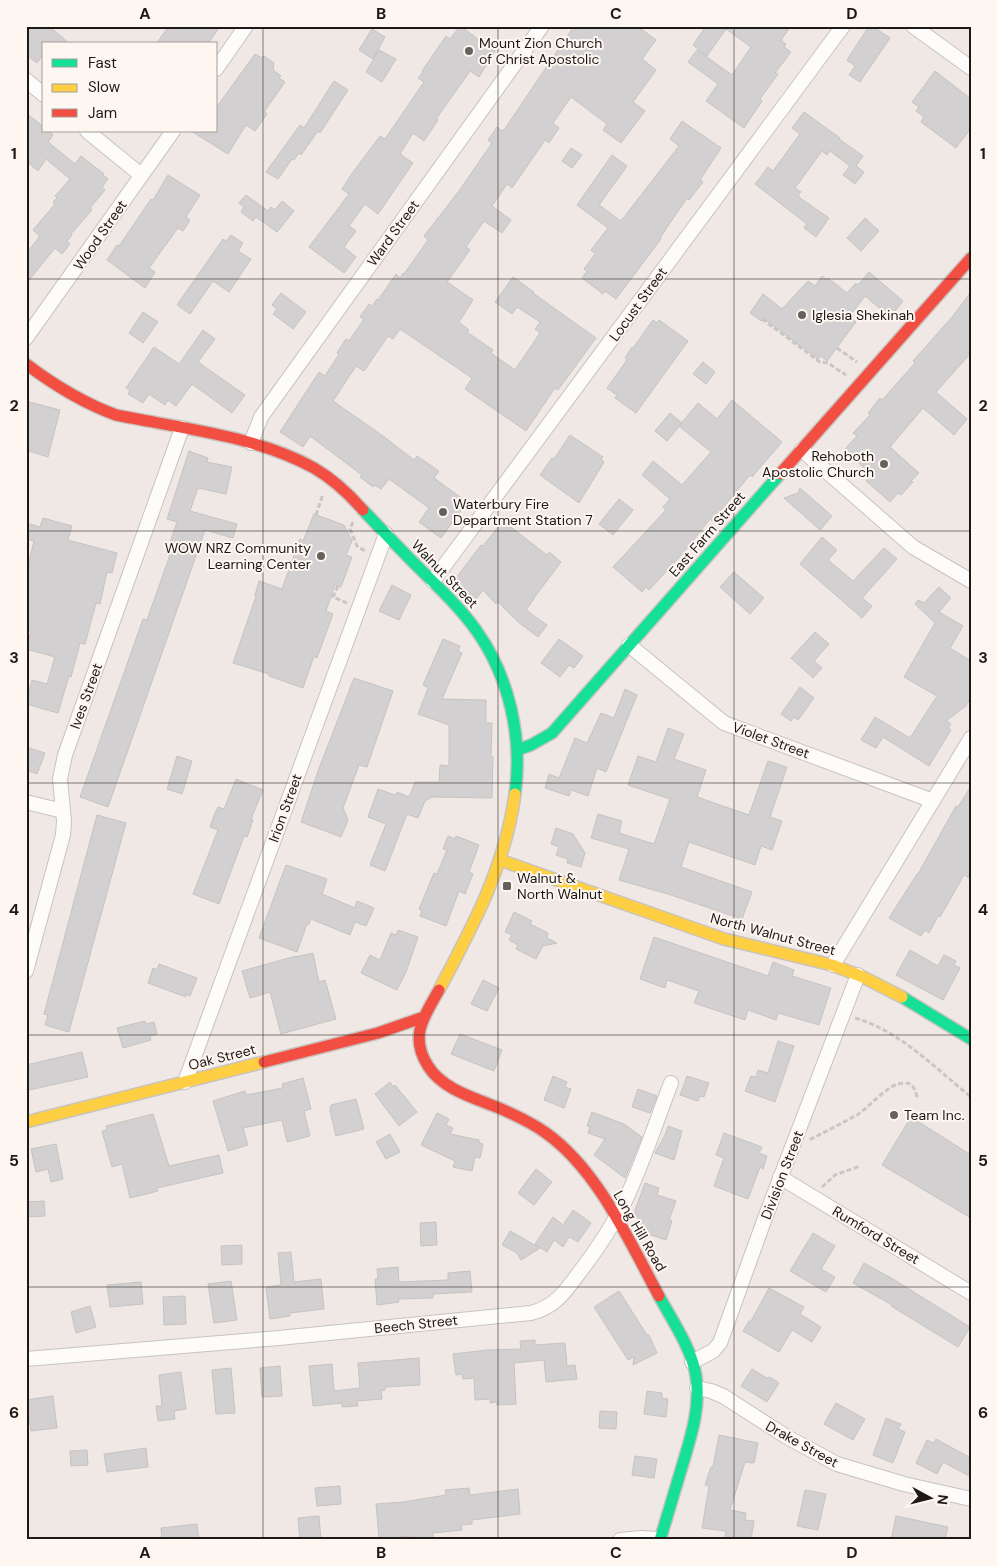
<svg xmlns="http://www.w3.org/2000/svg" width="997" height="1566" font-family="'DM Sans',sans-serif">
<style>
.building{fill:#d3d0d1;stroke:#c6c3c3}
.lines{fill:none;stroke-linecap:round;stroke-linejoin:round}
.street-casing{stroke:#c8c3bf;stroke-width:16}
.fast-casing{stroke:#c8c3bf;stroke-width:14}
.slow-casing{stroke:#c8c3bf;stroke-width:14}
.jam-casing{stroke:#c8c3bf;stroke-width:14}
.path{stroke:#c9c7c5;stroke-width:3;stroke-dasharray:5 2.5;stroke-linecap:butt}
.street{stroke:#fdfcfb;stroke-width:14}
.fast{stroke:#16e098;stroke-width:11}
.slow{stroke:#ffcf43;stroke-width:11}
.jam{stroke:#f24e42;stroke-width:11}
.grid{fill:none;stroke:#1d1916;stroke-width:1;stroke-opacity:0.55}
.poi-dot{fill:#67615e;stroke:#fdf6f1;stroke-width:2}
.labels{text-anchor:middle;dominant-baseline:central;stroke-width:4;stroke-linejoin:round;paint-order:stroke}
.poi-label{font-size:14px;fill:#1d1916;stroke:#fdf6f1;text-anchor:start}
.street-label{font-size:14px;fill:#1d1916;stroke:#fdf6f1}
.neatline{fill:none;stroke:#1d1916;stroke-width:2}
.grid-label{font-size:16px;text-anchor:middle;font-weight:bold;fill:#1d1916}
</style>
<rect width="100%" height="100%" fill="#f0e8e4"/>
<path class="building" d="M26 26H49L70 44H44V54L37 63 26 55Z
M169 26H220L208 44H156Z
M460 26 495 51 479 77 470 71 436 119 438 120 424 141 413 133 400 154 413 163 378 214 365 204 349 226 356 231 344 247 356 257 344 273 309 247 349 194 342 189 351 175 380 136 385 139 424 82 418 78 423 72 422 71 446 36 450 39Z
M574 26H637L656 40 642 59 656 70 633 102 645 111 621 143 603 130 607 124 571 97 553 123 559 128 549 143 545 140 512 188 507 184 492 206 511 220 502 233 484 221 466 247 470 250 447 282 473 300 459 322 469 330 467 332 493 350 491 353 515 370 540 333 535 329 540 322 517 307 512 314 495 302 513 277 534 292 533 293 596 338 558 390 555 388 526 431 465 389 472 378 400 329 393 339 388 336 364 371 356 366 333 401 383 436 414 460 417 456 439 471 434 478 467 502 441 538 419 522 429 508 389 479 381 489 375 485 373 487 360 477 362 475 310 436 303 447 280 432 319 372 325 376 339 354 337 353 346 339 349 341 364 319 360 317 369 304 372 306 377 299 378 300 396 274 400 278 403 273 404 274 428 240 424 236 459 191 492 143 488 140 497 127 502 131 506 127Z
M706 26H791L781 40 786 44 784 47 791 52 775 73 778 74 760 99 762 101 744 128 706 101 718 84 688 62 697 50 732 75 751 47 726 29 707 56 693 45Z
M869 26H872L890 38 860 82 849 75 855 66 847 60Z
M372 29 385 37 373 59 359 50Z
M379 50 396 59 382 82 366 72Z
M255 54 262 58 264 56 274 63 273 70 281 76 279 78 285 82 264 112 267 114 255 131 246 125 228 154 191 131H216V108Z
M935 71 971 99V128L956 148 921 122 924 117 916 111 919 107 912 102Z
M334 81 348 90 320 133 318 131 301 155 299 153 294 160 292 159 278 179 266 172 300 125 304 128Z
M804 112 840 138 839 139 863 156 856 166 864 172 855 184 843 175 850 166 830 151 827 155 822 151 795 188 801 192 798 195 800 198 829 218 816 237 804 228 807 224 755 184 768 167 773 171 800 134 792 128Z
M26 113 44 127V131H49L53 135 48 142 75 164 81 156 104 174 103 175 108 179 102 187 105 190 90 208 92 210 71 234 72 235 67 241 70 244 62 254 55 248 26 284V254L40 236 33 230 55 204 53 202 57 198 55 196 70 179 46 159 38 171 26 161Z
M682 121 721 148 700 180 703 182 689 200 687 198 660 238 661 239 616 299 605 291 603 294 582 278 587 271 584 269 595 254 591 250 608 228 577 205 612 155 627 166 599 205 621 221 679 146 670 139Z
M571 148 582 155 572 168 562 161Z
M168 175 200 195 186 217 190 220 183 231 178 228 149 268 155 272 145 288 107 260 117 245 119 246 151 199 153 200Z
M246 195 268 211 271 207 275 210 282 201 294 211 277 232 256 217 253 221 241 212 244 207 239 203Z
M865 218 879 231 861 251 847 238Z
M231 235 243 243 238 251 251 259 229 292 213 281 190 314 177 305 223 239 226 241Z
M869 272 903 301 890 317 865 296 849 317 856 322 827 361 821 356 818 359 763 318 761 321 750 313 763 294 782 309 808 281 815 286 822 276 827 280 828 278 847 293 856 283 858 285Z
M971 292V353L936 392 967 419 954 435 923 408 890 447 919 473 911 481 913 482 901 495 898 493 890 502 866 481 872 475 844 450 857 436 853 433 870 415 868 413 880 398 882 400 915 363 913 361 953 316Z
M281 293 306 312 293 329 273 314 277 309 272 305Z
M143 312 158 322 143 343 129 333Z
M653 320 657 323 659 320 688 341 636 413 615 398 617 395 607 388 627 360 625 358 632 347 633 348Z
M203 330 215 339 198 362 245 395 232 413 192 384 176 406 168 400 165 405 149 394 143 403 128 394 130 390 126 388 154 347 179 364Z
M703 362 715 372 706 384 693 374Z
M732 400 782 442 752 477 750 475 712 521 710 519 684 552 649 590 646 587 642 592 613 567 666 510 663 507 670 499 642 475 653 461 682 485 711 452 679 426 698 403 717 419Z
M26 401 60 410 48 457 26 450Z
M670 413 682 423 667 441 655 431Z
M570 435 603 457 601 459 604 462 579 503 540 475 552 458 554 459Z
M189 451 208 458 207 462 232 467 226 494 198 488 190 511 237 524 233 538 205 530 108 807 80 797 143 619 147 620 170 555 166 554 177 522 167 519Z
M800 488 832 516 820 530 784 498 798 493Z
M619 499 633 510 613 535 599 524Z
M314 514 344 525 352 541 346 555 352 557 341 587 335 585 326 611 333 614 317 658 314 656 303 688 269 676V674L233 663 256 596 255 595 259 581 282 589 300 539 303 541Z
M43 518 72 526 68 540 117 553 112 573 107 572 100 604 96 603 85 644 80 643 71 677 69 676 58 713 26 704 32 680 47 684 55 657 26 649 31 631 26 629V574L34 541 26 539V523L40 527Z
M503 521 547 555 549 552 561 562 534 598V599L526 610 547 625 538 637 518 622 498 602 496 604 483 590 476 599 453 582 481 545 483 546Z
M822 537 837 550 828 560 853 581 884 548 897 559 862 598 872 606 862 618 800 564Z
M734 572 764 598 750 614 720 587Z
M392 585 411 595 399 620 379 611Z
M939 587 951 598 939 612 963 626 950 648 971 661V697L966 706 946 721 951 724 948 728 951 730 929 766 883 737 876 748 861 740 875 717 910 738 937 696 904 677 935 623 915 604 918 600 924 603Z
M815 632 829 644 814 661 822 668 813 678 791 658Z
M443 639 460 646 458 651 462 653 442 699 486 700V723H492L491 757H493L492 798 432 797 425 801 418 818 407 814 385 871 370 865 386 824 368 817 378 789 395 795 397 792 409 797 415 782H439L440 765 449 766V725L418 714 428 688 423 685Z
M559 639 583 656 574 668 569 665 560 677 541 663Z
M354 678 393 691 367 767 359 765 343 808 348 820 341 837 301 822 318 771Z
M800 687 814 698 798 720 794 717 791 721 781 714Z
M625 689 637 695 606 772 597 768 588 796 571 790 569 796 545 788 549 774 559 778 575 738 587 743 601 713 614 718Z
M668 728 684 734 674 759 706 770 697 797 749 815 768 761 787 767 770 817 782 821 772 850 761 846 755 865 689 842 681 867 752 892 742 919 668 894 619 880 629 849 591 838 598 814 622 821 619 833 654 844 670 799 628 785 638 756 656 762Z
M26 747 45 753 37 774 26 770Z
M177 756 192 761 182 794 167 789Z
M236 779 263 790 251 819 253 820 247 837 244 836 219 904 193 894 218 830 210 827 215 813 218 807 224 809Z
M971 786V879L964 875 940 917 938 916 929 933 925 930 921 936 889 918 917 874H918L956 806 958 807Z
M97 815 126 823 69 1032 45 1025 48 1015 44 1014Z
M556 828 573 834 585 853 581 867 567 863 568 859 556 855 559 847 551 844Z
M448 836 455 839 456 836 479 845 469 872 473 874 465 894 459 891 446 926 420 916 422 911 419 909 434 873 437 874 447 850 443 849Z
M286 865 327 879 322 894 355 908 357 901 374 908 366 926 355 922 350 935 311 919 309 924H307L297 952 259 938Z
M514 912 532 921 530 924 548 933 547 938 557 943 543 946 536 959 516 949 518 945 509 940 512 935 505 932Z
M398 930 418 937 406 972 397 990 361 973 370 955 380 960 391 933 396 935Z
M654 937 768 976 773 962 794 970 792 976 831 988 819 1025 778 1013 776 1020 748 1010 745 1020 694 1003 699 991 667 980 665 988 640 979Z
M910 950 938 966 944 955 956 961 954 965 960 968 943 1000 896 975Z
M313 953 319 982 325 980 336 1019 281 1034 270 992 250 998 242 971 296 956 295 957Z
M159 964 197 978 190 996 186 994V997L148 983 153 968 157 970Z
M483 980 499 988 487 1011 471 1004Z
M145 1021 146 1024 154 1022 157 1034 150 1036 151 1040 123 1048 117 1028Z
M460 1034 502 1050 494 1071 451 1054Z
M778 1041 794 1046 775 1102 745 1091 751 1076 756 1077 758 1070 768 1073Z
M82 1052 88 1077 29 1090 26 1079V1065Z
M553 1076 567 1082 565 1087 571 1089 564 1108 544 1100Z
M687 1076 709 1083 704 1097 700 1096 698 1101 680 1095Z
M303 1078 311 1109 304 1111 310 1136 287 1142 282 1120 243 1128 248 1145 228 1151 213 1101 245 1091 246 1095 283 1088 282 1084Z
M390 1082 393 1087 395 1085 417 1112 399 1126 375 1094Z
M638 1089 657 1096 650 1113 632 1107Z
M356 1099 364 1129 336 1136 330 1111 331 1105Z
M592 1112 624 1124 642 1137 625 1178 594 1155 605 1139 588 1133 590 1127 587 1126Z
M437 1113 449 1119 446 1125 453 1128 450 1134 479 1140V1143L483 1144 480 1158 475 1157 472 1171 453 1167 455 1161 421 1145Z
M153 1114 169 1166 219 1155 223 1173 157 1188 158 1191 130 1198 122 1164 112 1167 102 1131 107 1130 106 1126Z
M911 1117 971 1155V1218L882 1165Z
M668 1126 682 1131 674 1160 655 1153 665 1135Z
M724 1133 762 1147 759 1153 767 1156 763 1169 760 1167 748 1199 714 1186 724 1158 716 1155Z
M390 1134 400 1152 386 1159 376 1142Z
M56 1144 63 1179 51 1182 48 1169 36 1172 31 1149Z
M536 1169 552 1182 534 1205 518 1193Z
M645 1183 659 1188 657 1195 676 1201 669 1220 672 1221 666 1240 648 1234 634 1213Z
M44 1201 45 1216 26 1217V1202Z
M573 1210 591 1223 578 1242 569 1237 563 1247 554 1240 547 1252 535 1244 553 1217 563 1225Z
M436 1222 437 1245 421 1246 420 1223Z
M510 1231 540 1248 521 1260 517 1253 502 1245Z
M813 1233 835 1246 821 1269 835 1277 826 1292 790 1271Z
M242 1245V1264L222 1265 221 1246Z
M291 1252 294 1282 321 1279 324 1309 290 1313V1316L270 1319 266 1287 281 1285 278 1253Z
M864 1263 893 1279 970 1327 958 1347 891 1306 892 1305 853 1283Z
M398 1267 399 1282 448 1280V1273L470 1271 472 1292 433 1294V1298L398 1299 399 1302 377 1305 375 1279H378L377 1269Z
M231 1281 237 1320 214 1323 208 1284Z
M141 1282 143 1304 110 1307 107 1285Z
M769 1288 804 1307 800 1314 821 1327 812 1342 792 1330 779 1352 743 1331 749 1321H751Z
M619 1291 647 1335H649L657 1353 633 1365 634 1357 628 1360 594 1307Z
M185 1296 186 1324 164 1325 163 1297Z
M90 1306 96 1327 76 1333 71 1312Z
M535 1340V1345L565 1343 567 1366 575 1365 577 1379 546 1382 544 1360 514 1363 516 1404 497 1405 496 1402 490 1403V1399L475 1400 474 1378 463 1379 462 1374 456 1375 453 1354 487 1350 521 1349 520 1341Z
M419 1358 420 1385 385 1387V1390L381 1391 382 1399 357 1401 358 1406 342 1407V1403L313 1406 309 1366 332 1364 334 1391 360 1388 358 1363Z
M280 1366 282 1396 262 1397 260 1368Z
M231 1368 235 1413 216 1414 212 1370Z
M752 1369 767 1378 770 1377 779 1383 767 1402 741 1386Z
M181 1372 186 1409 174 1411 175 1419 158 1421 156 1406H162L159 1375Z
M647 1391 662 1393V1398L668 1399 666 1417 644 1414Z
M53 1396 57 1428 31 1431 26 1400Z
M836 1403 865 1419 853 1440 824 1424Z
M600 1411 617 1412 616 1429 599 1428Z
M886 1418 901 1424 898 1429 905 1432 893 1463 873 1455Z
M719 1435 758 1443 754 1463 745 1462 730 1510 746 1513 745 1520 754 1521 751 1540H724L726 1531 702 1528 709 1486 705 1485 711 1467H713Z
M936 1439 971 1458V1477L943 1462 937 1474 916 1463 927 1440 934 1443Z
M146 1448 148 1467 107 1472 104 1454Z
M87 1450 88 1465 71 1466 70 1451Z
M635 1456 657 1459 654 1478 632 1475Z
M340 1486 341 1504 317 1506 315 1488Z
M469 1488 470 1495 518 1489 520 1514 472 1520V1524L461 1525 462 1530 433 1533V1538L413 1540V1536L379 1539 376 1504 403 1502 446 1495 445 1490Z
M805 1490 826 1494 818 1530 797 1526Z
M319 1516 321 1540H300L298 1518Z
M896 1516 948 1527 945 1540H891Z
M197 1524 199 1540H162L161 1528Z"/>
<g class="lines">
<g class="street-casing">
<path id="street" d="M913 26 971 68
M216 69 246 26
M26 80 44 95
M87 131 141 175
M26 338 173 131
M251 443 261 417 542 26
M802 450 913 547 971 581
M433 581 843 26
M629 645 724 723 933 801
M26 802 63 811
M833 965 971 738
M26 971 63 835 64 821 60 779 65 755 182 428
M185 1082 386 534
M780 1177 971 1293
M26 1359 279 1338 531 1313C556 1307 567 1289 582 1269 598 1248 613 1225 625 1201 643 1163 656 1122 671 1083
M692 1362 713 1351 720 1343 765 1218 858 975
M697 1388 711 1391 723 1396 787 1437 837 1464 904 1484 971 1499
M620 1540 641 1538 660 1539"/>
</g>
<g class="fast-casing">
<path id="fast" d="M363 510C381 529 398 547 416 565 437 586 459 606 476 630 509 676 523 737 515 794
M517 750 531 745 552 733 780 474
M902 997 971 1039
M659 1296C672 1320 692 1349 696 1376 701 1409 690 1439 681 1470 674 1493 667 1517 660 1540"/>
</g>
<g class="slow-casing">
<path id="slow" d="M500 860 724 939 832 965 863 977 902 997
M439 990C473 926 505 867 515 794
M26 1122 264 1062"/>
</g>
<g class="jam-casing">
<path id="jam" d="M26 364C54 385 83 403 116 415 180 428 257 436 314 468 333 479 349 494 363 510
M780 474 971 258
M439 990C424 1017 409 1036 428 1066 443 1090 475 1098 499 1108 515 1115 531 1122 546 1133 598 1170 629 1241 659 1296
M264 1062 378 1033 424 1017"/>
</g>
<path class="path" d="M762 319 820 362 828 363 846 375
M837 348 857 362
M316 515 323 494
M353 522 350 529 357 546 365 551
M338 586 333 597 347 603
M855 1018C900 1031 935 1068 971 1097
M810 1138 811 1139C827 1131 842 1123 857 1115 868 1108 886 1087 898 1084 911 1081 914 1085 917 1097
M822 1187 835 1175 860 1166"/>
<use href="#street" class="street"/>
<use href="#fast" class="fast"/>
<use href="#slow" class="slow"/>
<use href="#jam" class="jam"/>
</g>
<path class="grid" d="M263 26V1540M498 26V1540M734 26V1540M26 279H971M26 531H971M26 783H971M26 1035H971M26 1287H971"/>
<g class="poi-dot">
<circle cx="469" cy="51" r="5"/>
<circle cx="802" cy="315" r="5"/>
<circle cx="884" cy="464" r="5"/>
<circle cx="443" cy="512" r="5"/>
<circle cx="321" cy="556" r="5"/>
<rect x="502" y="881" width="10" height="10" rx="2.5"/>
<circle cx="894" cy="1115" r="5"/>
</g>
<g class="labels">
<g class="poi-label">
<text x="479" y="43">Mount Zion Church<tspan x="479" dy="16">of Christ Apostolic</tspan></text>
<text x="812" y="315">Iglesia Shekinah</text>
<text x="874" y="456" text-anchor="end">Rehoboth<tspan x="874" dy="16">Apostolic Church</tspan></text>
<text x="453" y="504">Waterbury Fire<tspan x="453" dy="16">Department Station 7</tspan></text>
<text x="311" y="548" text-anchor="end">WOW NRZ Community<tspan x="311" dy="16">Learning Center</tspan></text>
<text x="517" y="878">Walnut &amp;<tspan x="517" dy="16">North Walnut</tspan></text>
<text x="904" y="1115">Team Inc.</text>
</g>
<g class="street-label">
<text transform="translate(393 233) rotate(-54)">Ward Street</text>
<text transform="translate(100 235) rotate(-55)">Wood Street</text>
<text transform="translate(638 304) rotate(-54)">Locust Street</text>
<text transform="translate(707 534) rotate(-49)">East Farm Street</text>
<text transform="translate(445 574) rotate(46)">Walnut Street</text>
<text transform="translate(86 696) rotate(-70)">Ives Street</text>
<text transform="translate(771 740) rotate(20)">Violet Street</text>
<text transform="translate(285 808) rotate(-70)">Irion Street</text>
<text transform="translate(773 934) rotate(15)">North Walnut Street</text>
<text transform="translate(222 1057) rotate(-14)">Oak Street</text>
<text transform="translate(782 1175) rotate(-69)">Division Street</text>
<text transform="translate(640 1231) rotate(60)">Long Hill Road</text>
<text transform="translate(876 1235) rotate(31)">Rumford Street</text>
<text transform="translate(416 1324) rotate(-6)">Beech Street</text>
<text transform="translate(802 1444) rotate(29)">Drake Street</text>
</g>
</g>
<rect width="997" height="1566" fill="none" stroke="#fdf6f1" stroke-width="55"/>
<rect x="42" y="42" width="175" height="90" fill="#fdf6f1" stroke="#a39e99"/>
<rect x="52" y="59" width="25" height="8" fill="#16e098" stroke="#a39e99"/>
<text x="88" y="68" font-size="15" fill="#1d1916">Fast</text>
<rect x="52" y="84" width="25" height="8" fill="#ffcf43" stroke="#a39e99"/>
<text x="88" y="92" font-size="15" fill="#1d1916">Slow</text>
<rect x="52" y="109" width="25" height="8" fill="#f24e42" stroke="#a39e99"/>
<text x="88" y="118" font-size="15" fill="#1d1916">Jam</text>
<g transform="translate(930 1498) rotate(97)" stroke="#fdf6f1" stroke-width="4" paint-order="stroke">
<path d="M0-4L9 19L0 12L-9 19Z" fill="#1d1916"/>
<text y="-8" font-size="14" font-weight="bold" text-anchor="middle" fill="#1d1916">N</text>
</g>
<rect x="28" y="28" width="942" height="1510" class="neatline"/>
<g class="grid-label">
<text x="145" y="19">A</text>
<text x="381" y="19">B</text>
<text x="616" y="19">C</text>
<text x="852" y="19">D</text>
<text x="14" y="159">1</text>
<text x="983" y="159">1</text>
<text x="14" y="411">2</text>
<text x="983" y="411">2</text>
<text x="14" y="663">3</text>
<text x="983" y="663">3</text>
<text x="14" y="915">4</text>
<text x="983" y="915">4</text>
<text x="14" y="1166">5</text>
<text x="983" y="1166">5</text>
<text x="14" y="1418">6</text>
<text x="983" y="1418">6</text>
<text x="145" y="1558">A</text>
<text x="381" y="1558">B</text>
<text x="616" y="1558">C</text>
<text x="852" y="1558">D</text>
</g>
</svg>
